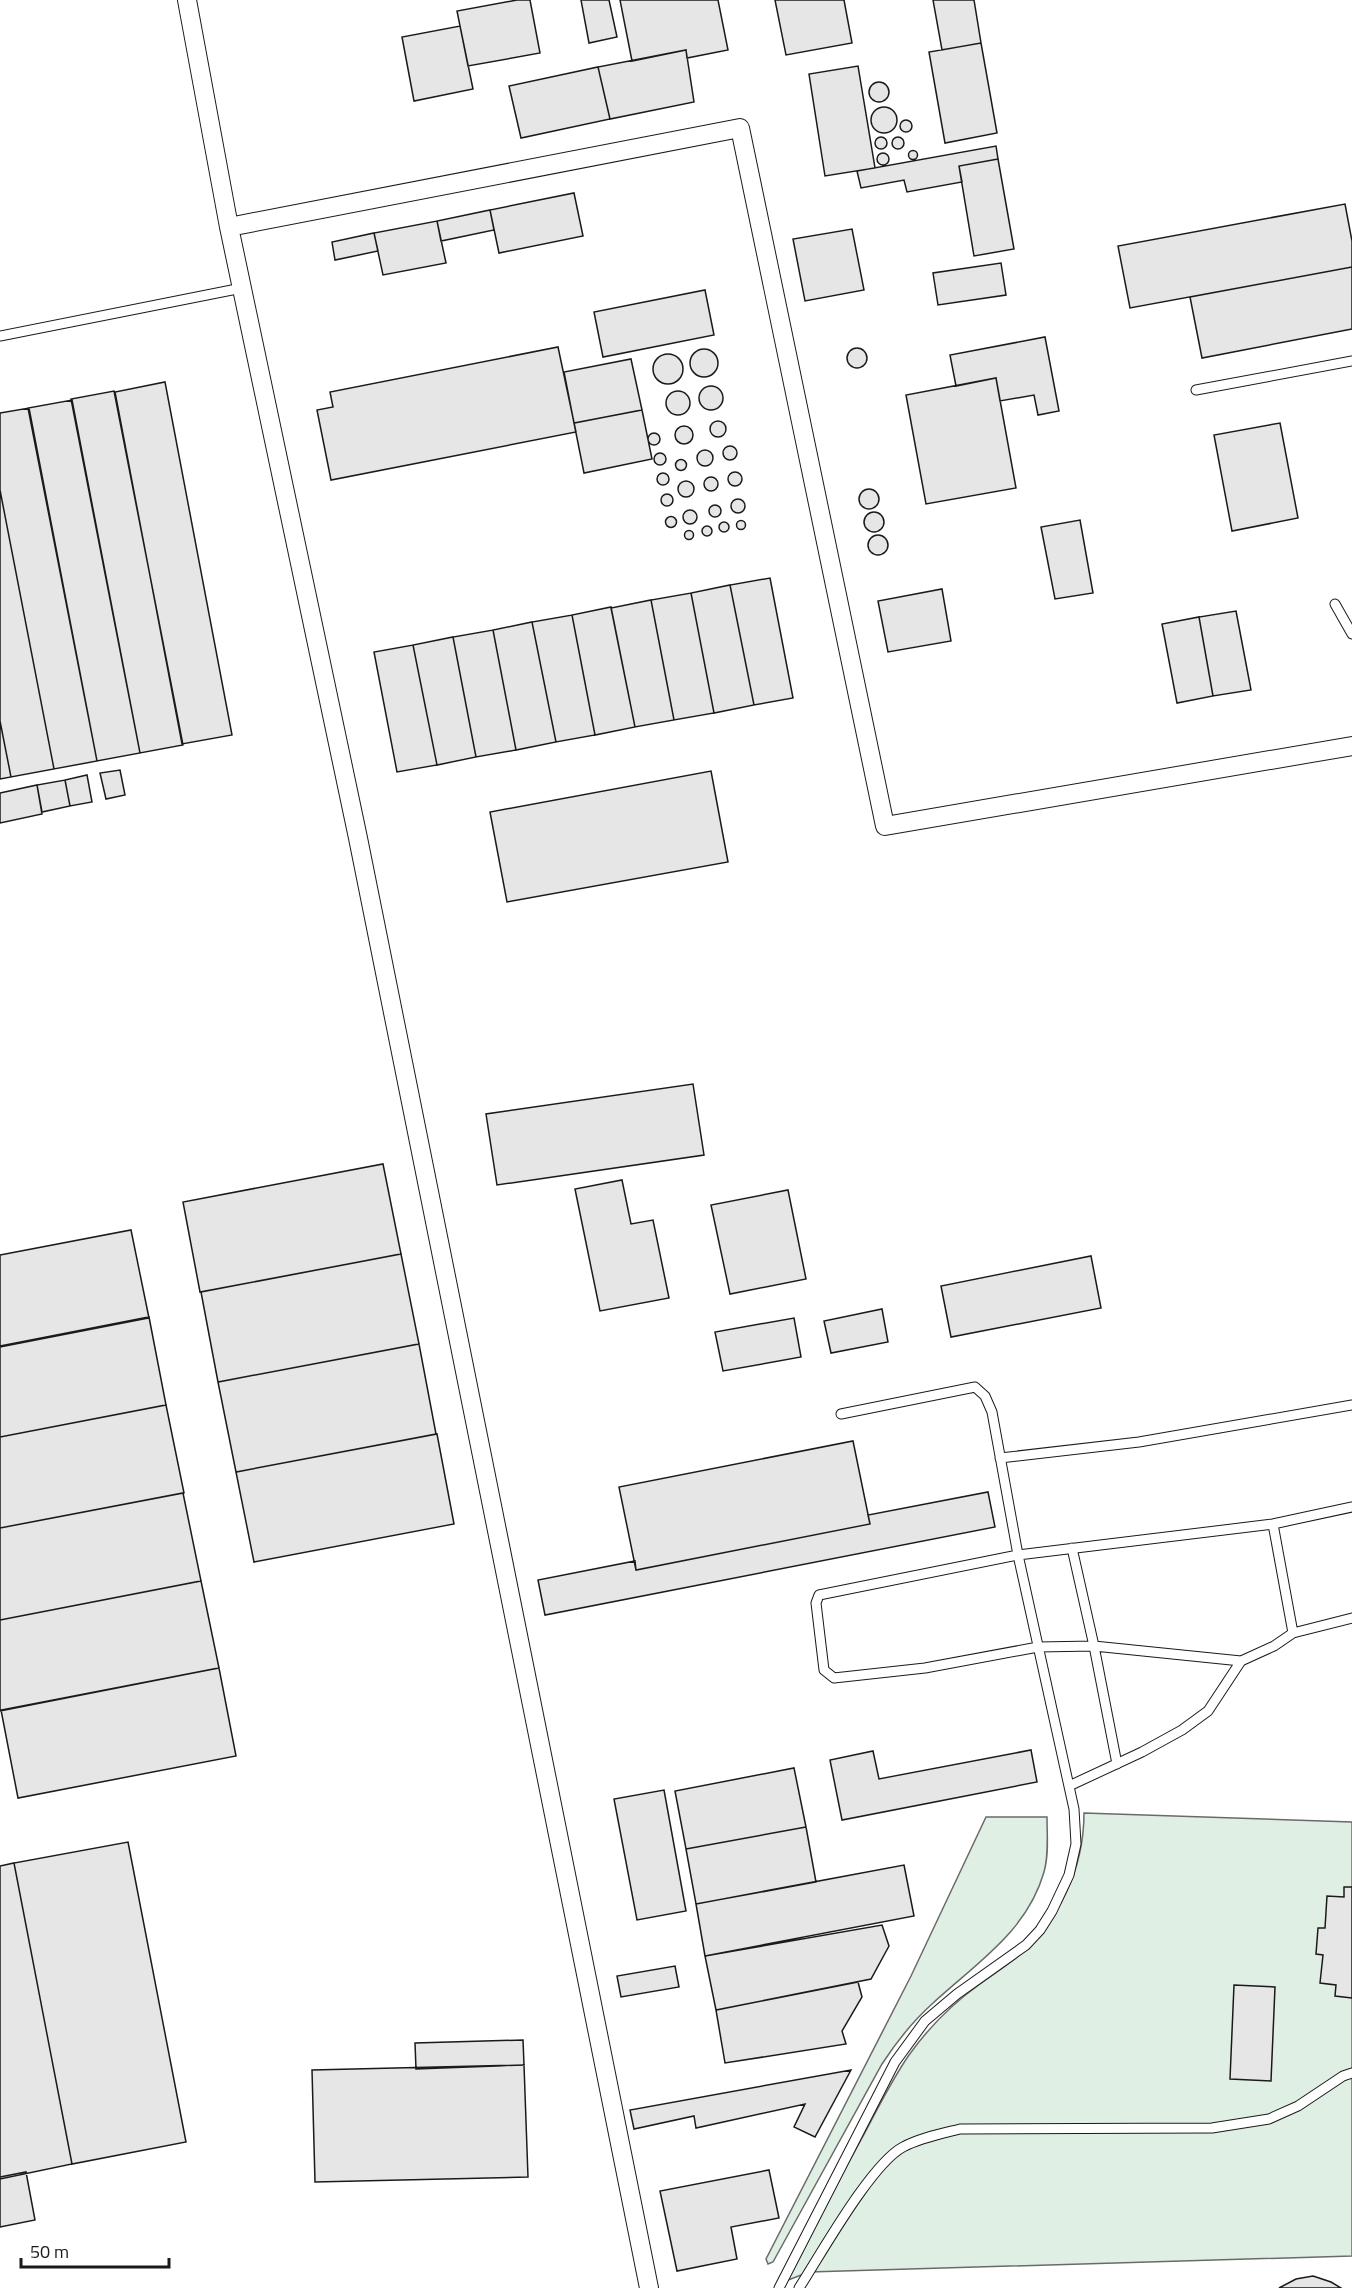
<svg xmlns="http://www.w3.org/2000/svg" width="1352" height="2288" font-family="'Titillium Web',sans-serif">
<style>
.green{fill:#e0efe3;stroke:#6a6a6a;stroke-width:1.5}
.building{fill:#e6e6e6;stroke:#1a1a1a;stroke-width:1.5}
.lines{fill:none;stroke-linecap:round;stroke-linejoin:round}
.service-casing{stroke:#1a1a1a;stroke-width:11}
.minor-casing{stroke:#1a1a1a;stroke-width:20}
.service{stroke:#fff;stroke-width:9}
.minor{stroke:#fff;stroke-width:18}
</style>
<rect width="100%" height="100%" fill="#fff"/>
<path class="green" d="M1084 1813 1352 1822V2256L809 2272 783 2282C809 2234 836 2186 862 2138 877 2110 891 2081 909 2055 929 2027 952 2004 980 1984 992 1975 1005 1967 1017 1957 1059 1922 1084 1868 1084 1813Z
M986 1817H1047C1047 1835 1049 1855 1044 1872 1027 1932 975 1964 932 2004 912 2022 897 2041 882 2064L773 2262 768 2264 766 2259 911 1976Z"/>
<path class="building" d="M517 0H530L540 53 468 66 457 11Z
M581 0H609L617 37 589 43Z
M620 0H718L728 50 687 58 686 50 632 61Z
M775 0H844L852 43 786 55Z
M933 0H974L981 43 942 50Z
M460 26 473 89 414 101 402 37Z
M981 43 997 133 945 143 929 52Z
M686 50 694 102 610 119 598 67Z
M858 66 875 168 825 176 809 74Z
M598 67 610 119 521 138 509 86Z
M869 92a10 10 0 1 1 20 0a10 10 0 1 1-20 0Z
M871 120a13 13 0 1 1 26 0a13 13 0 1 1-26 0Z
M900 126a6 6 0 1 1 12 0a6 6 0 1 1-12 0Z
M875 143a6 6 0 1 1 12 0a6 6 0 1 1-12 0Z
M892 143a6 6 0 1 1 12 0a6 6 0 1 1-12 0Z
M996 146 998 159 959 166 962 182 907 192 904 180 861 188 857 171Z
M908.5 155a4.5 4.5 0 1 1 9 0a4.5 4.5 0 1 1-9 0Z
M877 159a6 6 0 1 1 12 0a6 6 0 1 1-12 0Z
M998 159 1014 249 974 256 959 166Z
M574 193 583 236 499 253 490 210Z
M1345 204 1352 241V267L1130 308 1118 246Z
M490 210 494 230 441 241 437 221Z
M437 221 446 263 383 275 374 233Z
M852 229 864 290 805 301 793 239Z
M374 233 378 251 335 260 332 242Z
M1001 263 1006 295 938 305 933 273Z
M1352 267V329L1202 358 1190 297Z
M705 290 714 335 603 357 594 312Z
M1045 337 1059 411 1038 415 1034 395 1000 401 996 378 956 386 950 355Z
M558 347 576 432 331 480 317 410 333 407 330 392Z
M847 358a10 10 0 1 1 20 0a10 10 0 1 1-20 0Z
M690 363a14 14 0 1 1 28 0a14 14 0 1 1-28 0Z
M653 369a15 15 0 1 1 30 0a15 15 0 1 1-30 0Z
M631 359 642 410 574 423 564 372Z
M996 378 1016 488 926 504 906 395Z
M165 382 232 735 182 744 115 392Z
M699 398a12 12 0 1 1 24 0a12 12 0 1 1-24 0Z
M666 403a12 12 0 1 1 24 0a12 12 0 1 1-24 0Z
M114 391 183 745 140 753 71 399Z
M72 400 140 753 97 761 28 408Z
M29 408 97 761 54 769 0 490V413Z
M642 410 652 459 584 473 574 423Z
M710 429a8 8 0 1 1 16 0a8 8 0 1 1-16 0Z
M1280 423 1298 518 1232 531 1214 435Z
M675 435a9 9 0 1 1 18 0a9 9 0 1 1-18 0Z
M648 439a6 6 0 1 1 12 0a6 6 0 1 1-12 0Z
M723 453a7 7 0 1 1 14 0a7 7 0 1 1-14 0Z
M697 458a8 8 0 1 1 16 0a8 8 0 1 1-16 0Z
M654 459a6 6 0 1 1 12 0a6 6 0 1 1-12 0Z
M675.5 465a5.5 5.5 0 1 1 11 0a5.5 5.5 0 1 1-11 0Z
M728 479a7 7 0 1 1 14 0a7 7 0 1 1-14 0Z
M657 479a6 6 0 1 1 12 0a6 6 0 1 1-12 0Z
M704 484a7 7 0 1 1 14 0a7 7 0 1 1-14 0Z
M678 489a8 8 0 1 1 16 0a8 8 0 1 1-16 0Z
M859 499a10 10 0 1 1 20 0a10 10 0 1 1-20 0Z
M0 490 54 769 11 777 0 721Z
M661 500a6 6 0 1 1 12 0a6 6 0 1 1-12 0Z
M731 506a7 7 0 1 1 14 0a7 7 0 1 1-14 0Z
M709 511a6 6 0 1 1 12 0a6 6 0 1 1-12 0Z
M683 517a7 7 0 1 1 14 0a7 7 0 1 1-14 0Z
M864 522a10 10 0 1 1 20 0a10 10 0 1 1-20 0Z
M665.5 522a5.5 5.5 0 1 1 11 0a5.5 5.5 0 1 1-11 0Z
M1080 520 1093 593 1055 599 1041 527Z
M736.5 525a4.5 4.5 0 1 1 9 0a4.5 4.5 0 1 1-9 0Z
M719 527a5 5 0 1 1 10 0a5 5 0 1 1-10 0Z
M702 531a5 5 0 1 1 10 0a5 5 0 1 1-10 0Z
M684.5 535a4.5 4.5 0 1 1 9 0a4.5 4.5 0 1 1-9 0Z
M868 545a10 10 0 1 1 20 0a10 10 0 1 1-20 0Z
M770 578 793 698 754 705 730 585Z
M730 585 754 705 714 713 691 593Z
M942 589 951 641 888 652 878 601Z
M691 593 714 713 674 720 651 600Z
M651 600 674 720 635 727 611 608Z
M611 607 635 727 595 735 572 615Z
M1236 611 1251 690 1213 696 1199 617Z
M572 615 595 735 556 742 532 622Z
M1199 617 1213 696 1177 703 1162 624Z
M532 622 556 742 516 750 493 630Z
M493 630 516 750 476 757 453 637Z
M453 637 476 757 437 765 413 645Z
M413 645 437 765 397 772 374 652Z
M0 721 11 777 0 779Z
M120 770 125 795 106 799 100 773Z
M711 771 728 862 507 902 490 812Z
M87 775 92 802 70 806 65 780Z
M65 780 70 806 42 812 37 785Z
M37 785 42 814 0 823V793Z
M693 1084 704 1155 497 1185 486 1114Z
M383 1164 401 1254 200 1292 183 1202Z
M622 1180 631 1224 653 1220 669 1298 600 1311 575 1189Z
M788 1190 806 1279 730 1294 711 1205Z
M131 1230 149 1318 0 1347V1255Z
M401 1254 419 1344 218 1382 201 1292Z
M1091 1256 1101 1308 951 1337 941 1286Z
M882 1309 888 1342 831 1353 824 1321Z
M149 1317 166 1405 0 1437V1346Z
M794 1318 801 1357 723 1371 715 1332Z
M419 1344 436 1434 236 1472 218 1382Z
M166 1405 184 1493 0 1528V1437Z
M437 1434 454 1524 254 1562 236 1472Z
M853 1441 870 1524 636 1570 619 1487Z
M988 1492 995 1527 545 1615 538 1580 635 1561 636 1570 870 1524 868 1515Z
M183 1493 201 1581 0 1620V1528Z
M201 1581 219 1668 0 1711V1620Z
M219 1668 236 1756 18 1798 1 1710Z
M1031 1750 1037 1782 842 1820 830 1760 873 1751 879 1779Z
M794 1768 806 1827 686 1849 675 1791Z
M664 1790 686 1911 637 1920 614 1799Z
M806 1827 816 1882 696 1904 686 1849Z
M128 1842 186 2142 72 2164 14 1863Z
M14 1863 72 2164 0 2179V1866Z
M904 1865 914 1916 705 1956 696 1904Z
M1344 1887H1352V1998L1335 1996 1336 1985 1320 1983 1323 1955 1316 1954 1318 1928H1325L1327 1896 1344 1897Z
M882 1925 889 1946 871 1979 716 2010 705 1956Z
M675 1966 679 1987 621 1997 617 1976Z
M858 1982 862 1997 842 2031 846 2044 725 2063 716 2010Z
M1234 1985 1275 1987 1271 2081 1230 2079Z
M523 2040 524 2065 416 2069 415 2043Z
M524 2065 528 2177 315 2182 312 2070Z
M851 2070 815 2137 794 2127 805 2104 696 2128 694 2116 634 2129 630 2110Z
M769 2170 779 2218 731 2227 737 2259 677 2271 660 2191Z
M26 2172 35 2220 0 2227V2177Z
M1313 2276 1331 2282 1341 2288H1279L1296 2279Z"/>
<g class="lines">
<g class="service-casing">
<path id="service" d="M0 336 242 288
M1196 390 1352 361
M1335 604 1352 634
M1000 1458 1139 1442 1352 1405
M1273 1524 1293 1633
M1072 1548 1094 1646 1117 1764
M1241 1661 1094 1646 1038 1647 925 1668 834 1678 824 1670 816 1603 819 1595 1018 1555 1273 1524 1352 1507
M1069 1786 1142 1752 1182 1730 1208 1711 1241 1661 1274 1646 1293 1633 1352 1618
M779 2288 895 2062 925 2021 957 1994 1026 1945 1040 1930 1052 1911 1069 1875 1076 1844 1074 1809 1018 1555 992 1412 985 1396 975 1387 841 1414
M799 2288C821 2254 871 2164 903 2147 920 2138 940 2134 960 2129L1212 2128 1269 2119 1298 2106 1343 2076 1352 2073"/>
</g>
<g class="minor-casing">
<path id="minor" d="M187 0 229 227 358 838 649 2288
M229 227 740 128 885 826 1352 746"/>
</g>
<use href="#service" class="service"/>
<use href="#minor" class="minor"/>
</g>
<path d="M21 2258v9h148v-9" fill="none" stroke="#1a1a1a" stroke-width="3"/>
<text x="30" y="2258" font-size="18" fill="#1a1a1a" stroke="#ffffff" stroke-width="4.5" paint-order="stroke">50 m</text>
</svg>
